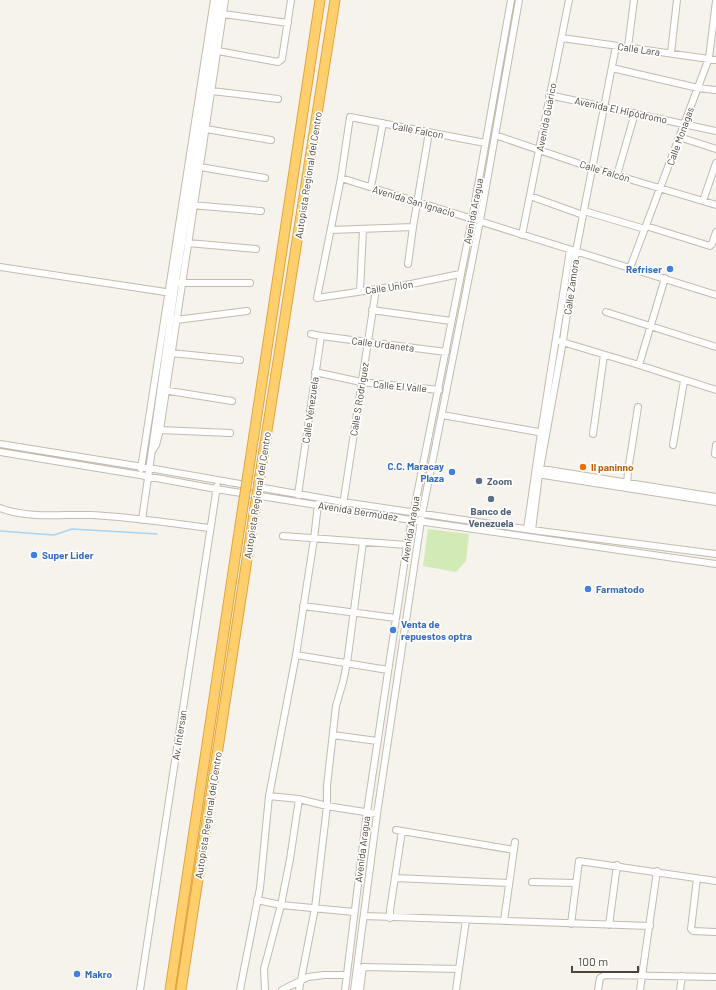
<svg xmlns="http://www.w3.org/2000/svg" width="716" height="990" font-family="Barlow,sans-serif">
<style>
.green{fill:#d2eab5}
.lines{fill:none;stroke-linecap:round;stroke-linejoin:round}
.stream{stroke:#a9d4f2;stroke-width:1.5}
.minor-casing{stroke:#c2bbae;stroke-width:8}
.highway-casing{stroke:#e0a43c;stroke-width:11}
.minor{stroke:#fff;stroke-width:6}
.highway{stroke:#ffcf6e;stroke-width:9}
.highway-bridge-casing{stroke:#e0a43c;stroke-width:11;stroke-linecap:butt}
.highway-bridge{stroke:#ffcf6e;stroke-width:9}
.shop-dot{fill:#3f7fe0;stroke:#fff;stroke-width:1.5}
.food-dot{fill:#e8710a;stroke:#fff;stroke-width:1.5}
.service-dot{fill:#5c6f8a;stroke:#fff;stroke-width:1.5}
.labels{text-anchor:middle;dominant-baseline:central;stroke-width:3.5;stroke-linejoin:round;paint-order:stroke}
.street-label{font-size:10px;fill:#4b4439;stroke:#fff}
.shop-label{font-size:10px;font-weight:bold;fill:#366cbe;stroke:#fff;text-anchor:start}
.food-label{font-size:10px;font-weight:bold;fill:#c56008;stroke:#fff;text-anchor:start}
.service-label{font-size:10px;font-weight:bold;fill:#4e5e75;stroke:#fff;text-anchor:start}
</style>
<rect width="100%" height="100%" fill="#f6f3ec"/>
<path class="green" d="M428 529 469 534 466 561 456 572 423 566Z"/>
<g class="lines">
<path class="stream" d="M0 531 54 535 72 529 157 534"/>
<g class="minor-casing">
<path id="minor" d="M223 14 288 23
M562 38 716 60
M628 47 634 0
M218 51 278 62 282 59 291 0
M671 53 677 0
M612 68 698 88 716 90
M212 91 278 99
M549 95 716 131
M206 129 271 140
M495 135 592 168 716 205
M679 137 716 149
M200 167 265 178
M617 175 635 113
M341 178 716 295
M371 187 383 123
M530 196 583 215
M703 201 716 163
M191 205 261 211
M584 211 645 229
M646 226 710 246 712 244 716 232
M331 230 413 227
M522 235 569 0
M188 243 256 249
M408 264 413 227 429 132
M0 267 172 293
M630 268 709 58 716 1
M460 274 411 284 317 298 341 178 350 117 485 143
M178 283H250
M360 291 363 229
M372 310 451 321
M606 312 716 347
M176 320 247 311
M321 336 446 352
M559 341 639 365 716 390
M171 353 240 360
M639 365 665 278
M315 372 361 382 439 390
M163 390 232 401
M442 415 544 433
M160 430 230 433
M593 434 604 355
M0 444 149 468 343 502 532 530 716 554
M673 445 684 381
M152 451 156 445 160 430 225 0
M0 452 140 475 216 489 411 520 716 564
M715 454 716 445
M536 468 716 497
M141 469 214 0
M537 474 716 502
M627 486 628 471 638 407
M298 495 321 336 311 334
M343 505 376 289
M0 508C29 519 61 514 91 515 131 517 170 523 210 528
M142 520 174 294 220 0
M527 529 541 433 570 250
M532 530 539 474 563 341 576 251 616 46
M283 536 407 545
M303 606 396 618
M296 655 388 670
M333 735 377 741
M269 796 299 799 327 806 377 814
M396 830 514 850
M395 878 509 883
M697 878 691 929 693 931 716 932
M532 882 576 883
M257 900 281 905 354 912
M364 916 650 926
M390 918V910L402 831
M504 921 515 842
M571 924 579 861 716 881
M609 925 617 865
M140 990 217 486
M240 990 260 888 269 796 296 655 314 539 318 504
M265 990 264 969 281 905 290 859 299 799
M282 990 308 977 324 975H346
M299 990 315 908 327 806V786L336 706 343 682 347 663 363 542
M345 990 367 812 407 545 472 219 511 0
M354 990 377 814 422 514 480 221 519 0
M360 990 363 967 459 969
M456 990 466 920
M598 990 600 978 605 975 716 977
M640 990 657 871
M680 990 682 976"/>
</g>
<g class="highway-casing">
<path id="highway" d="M248 474 320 0
M260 475 335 0
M170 990 239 532
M181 990 251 533"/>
</g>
<use href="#minor" class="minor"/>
<use href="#highway" class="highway"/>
<g class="highway-bridge-casing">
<path id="highway-bridge" d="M239 532 248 474
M251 533 260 475"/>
</g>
<use href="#highway-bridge" class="highway-bridge"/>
</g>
<g class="shop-dot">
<circle cx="670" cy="269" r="4"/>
<circle cx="452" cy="472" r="4"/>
<circle cx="34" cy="555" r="4"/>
<circle cx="588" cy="589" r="4"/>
<circle cx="393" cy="630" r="4"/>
<circle cx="77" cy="974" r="4"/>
</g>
<circle class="food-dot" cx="583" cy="467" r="4"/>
<g class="service-dot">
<circle cx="479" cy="481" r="4"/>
<circle cx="491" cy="499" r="4"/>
</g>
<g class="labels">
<g class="street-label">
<text transform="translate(639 49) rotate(8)">Calle Lara</text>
<text transform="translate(621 110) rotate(12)">Avenida El Hipódromo</text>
<text transform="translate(546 117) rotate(-79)">Avenida Guárico</text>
<text transform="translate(418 130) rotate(11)">Calle Falcon</text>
<text transform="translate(680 136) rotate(-70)">Calle Monagas</text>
<text transform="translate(605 171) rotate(17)">Calle Falcón</text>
<text transform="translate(308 175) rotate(-81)">Autopista Regional del Centro</text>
<text transform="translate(414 201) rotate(17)">Avenida San Ignacio</text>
<text transform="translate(473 211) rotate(-79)">Avenida Aragua</text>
<text transform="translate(389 287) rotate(-8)">Calle Union</text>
<text transform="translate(571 287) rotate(-82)">Calle Zamora</text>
<text transform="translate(383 344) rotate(7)">Calle Urdaneta</text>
<text transform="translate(400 386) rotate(5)">Calle El Valle</text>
<text transform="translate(359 399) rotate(-81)">Calle S Rodriguez</text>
<text transform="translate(310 410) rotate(-82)">Calle Venezuela</text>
<text transform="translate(257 495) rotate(-81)">Autopista Regional del Centro</text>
<text transform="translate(358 511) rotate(9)">Avenida Bermúdez</text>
<text transform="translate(410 529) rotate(-80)">Avenida Aragua</text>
<text transform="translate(179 735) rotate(-81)">Av. Intersan</text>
<text transform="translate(208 815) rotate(-81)">Autopista Regional del Centro</text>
<text transform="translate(362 849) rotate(-83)">Avenida Aragua</text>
</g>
<g class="shop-label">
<text x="662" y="269" text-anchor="end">Refriser</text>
<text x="444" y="466" text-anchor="end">C.C. Maracay<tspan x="444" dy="12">Plaza</tspan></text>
<text x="42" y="555">Super Lider</text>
<text x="596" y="589">Farmatodo</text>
<text x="401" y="624">Venta de<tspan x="401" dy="12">repuestos optra</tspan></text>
<text x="85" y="974">Makro</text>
</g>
<g class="food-label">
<text x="591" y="467">Il paninno</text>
</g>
<g class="service-label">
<text x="487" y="481">Zoom</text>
<text x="491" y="511" text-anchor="middle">Banco de<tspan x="491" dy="12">Venezuela</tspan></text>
</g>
</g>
<path d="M572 966v6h66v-6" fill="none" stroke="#4b4439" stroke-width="2"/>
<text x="578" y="966" font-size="12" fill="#4b4439" stroke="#ffffff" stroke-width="3" paint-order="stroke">100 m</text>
</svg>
